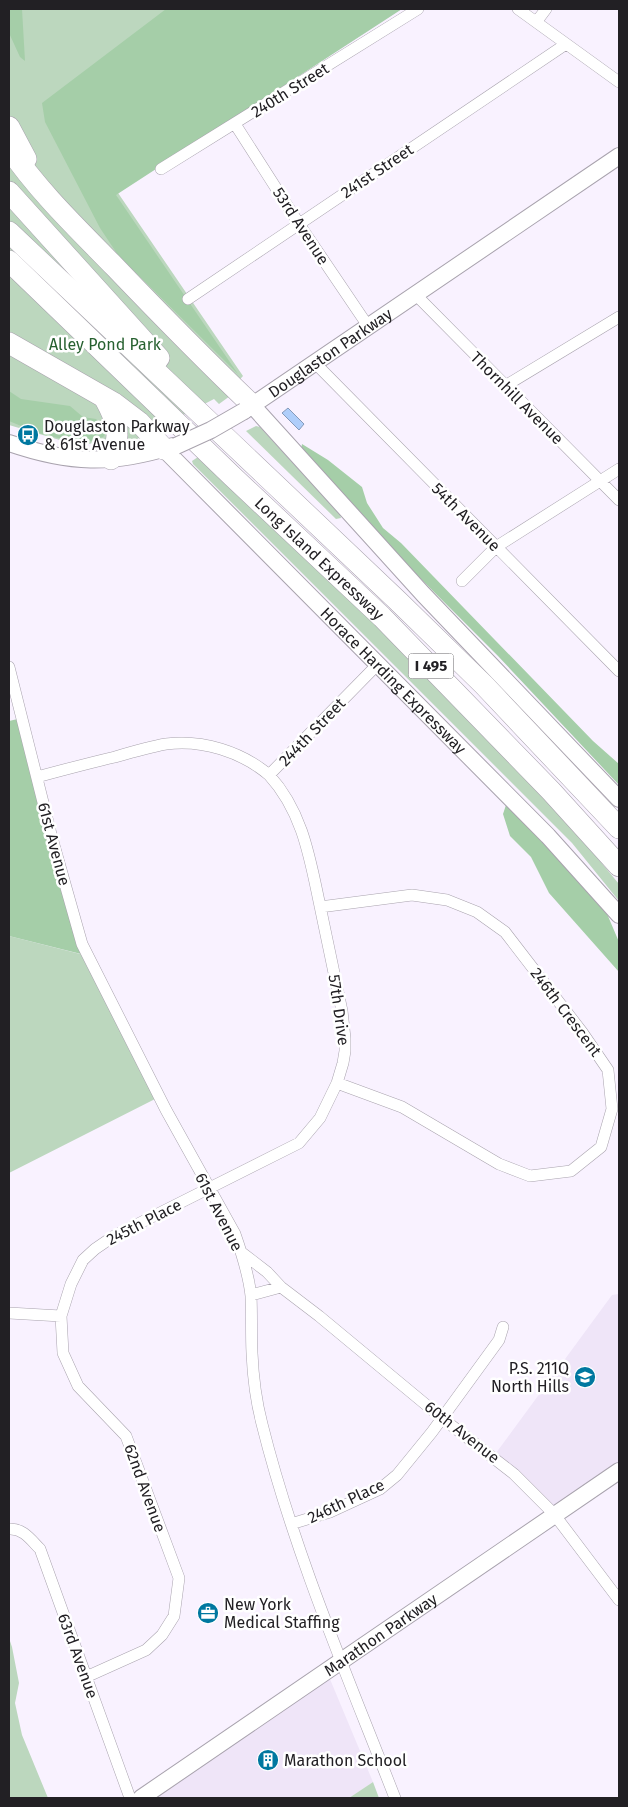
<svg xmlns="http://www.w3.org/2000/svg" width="628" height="1807" font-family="'Fira Sans',sans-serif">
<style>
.built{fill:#efe5f8}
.green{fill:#bcd7be}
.forest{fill:#a5cea8}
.water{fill:#afcefa;stroke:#859aba}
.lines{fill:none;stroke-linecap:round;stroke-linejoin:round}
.street-casing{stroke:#a9a3ae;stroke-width:12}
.secondary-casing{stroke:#a9a3ae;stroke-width:18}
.highway-casing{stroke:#a9a3ae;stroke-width:22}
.street{stroke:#fff;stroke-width:11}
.secondary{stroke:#fff;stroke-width:16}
.highway{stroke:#fff;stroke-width:21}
.secondary-bridge-casing{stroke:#a9a3ae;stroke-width:18;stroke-linecap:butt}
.secondary-bridge{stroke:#fff;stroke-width:16}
.labels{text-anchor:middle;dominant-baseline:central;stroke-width:5;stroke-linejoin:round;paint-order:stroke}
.shield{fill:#fff;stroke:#646366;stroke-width:1}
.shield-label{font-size:15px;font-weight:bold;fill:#222024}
.street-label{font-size:16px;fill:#222024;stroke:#fff}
.park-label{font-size:16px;fill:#276130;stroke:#fff}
.poi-label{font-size:16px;fill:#222024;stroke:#fff;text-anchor:start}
</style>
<rect width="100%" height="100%" fill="#f9f2ff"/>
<path class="built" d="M619 1294V1471L554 1513 496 1453 612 1295Z
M327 1672 373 1782 349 1798H146Z"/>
<path class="green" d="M9 9H392L116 190 243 376 230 390V396L219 404 214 399 164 425 167 429 159 431 156 429 137 439 107 440 103 443 82 444 71 441H63L9 425Z
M256 426 260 427 340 514 341 518 336 519 246 431Z
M198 457 407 655 493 743 580 837 619 884V901L572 843 193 464 192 461Z
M9 936 88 956 159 1097 9 1173Z
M9 1638 12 1647 19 1683 15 1703 22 1735 48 1798H9Z
M373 1782 379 1798H349Z"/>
<path class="forest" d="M9 9H22L25 61 20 57 9 33Z
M166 9H402L116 195 238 374 118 255 100 228 45 122 42 103Z
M9 391 21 399 70 406 83 417 96 419 104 427 107 433 103 437 82 444 38 433 9 421Z
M302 444 328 460 362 487 367 503 383 528 401 543 593 741 619 764V785L498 656 410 568 301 449Z
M22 718 81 954 9 936V721Z
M506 805 530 825 605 909 619 942V972L549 893 531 857 510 836 503 814Z"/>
<path class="water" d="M288 408 304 424 299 430 282 413Z"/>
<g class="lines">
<g class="street-casing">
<path id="street" d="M518 9 619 82
M537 21 546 9
M235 124 299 224 368 326
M161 169 418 9
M416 295 619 500
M188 299 566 44
M314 362 619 671
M505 386 619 317
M462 581 496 547 619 469
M9 667 52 838 82 944 166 1110 235 1234C242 1254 249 1276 251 1296 252 1315 251 1334 252 1353 253 1377 256 1401 262 1424 294 1552 347 1675 395 1798
M37 777C63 770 89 763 115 757 132 752 149 747 166 744 202 739 242 752 269 775L378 664
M320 907 412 895 447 900 477 912 505 932 582 1032 608 1070 612 1109 601 1147 571 1171 530 1176 499 1164 402 1107 337 1083
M241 1252 267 1272 281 1287 319 1316 442 1418 514 1474 554 1514 619 1600
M251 1295 281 1287
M9 1313 61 1316
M291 1524 330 1512 380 1489 397 1475 432 1432 499 1340 503 1327
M9 1529C23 1528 31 1540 40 1549L130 1798
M86 1677 146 1650 162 1635 174 1616 179 1578 126 1436 78 1386 63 1353 61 1316 71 1284 83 1260 95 1249 114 1236 299 1143 320 1118 337 1083 343 1063 345 1051V1038L342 1011C335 976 327 941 320 906 310 859 303 812 269 775"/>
</g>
<g class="secondary-casing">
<g id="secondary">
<path d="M252 405 423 594 619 799"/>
<path id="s1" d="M244 411 619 156"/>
<path d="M9 443C70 464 111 465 173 446"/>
<path id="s2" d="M164 449 548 836 619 915"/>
<path id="s3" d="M141 1798 619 1471"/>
</g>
</g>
<g class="highway-casing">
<g id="highway">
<path d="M9 127 26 159"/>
<path d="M9 148C39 192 78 229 115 267 160 314 205 360 252 405"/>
<path d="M9 192 159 358"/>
<path d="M9 232 399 602 484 685 619 828"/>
<path id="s4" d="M9 261 232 476 382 617 551 791 619 866"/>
<path d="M9 343 114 403 139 422 164 449"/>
<path d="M105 399C117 421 122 435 111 459"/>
</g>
</g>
<use href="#street" class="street"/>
<use href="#secondary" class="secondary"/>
<use href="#highway" class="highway"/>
<g class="secondary-bridge-casing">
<path id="secondary-bridge" d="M176 446 211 430 244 411"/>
</g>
<use href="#secondary-bridge" class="secondary-bridge"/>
</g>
<defs>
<g id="bus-disc" transform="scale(1.125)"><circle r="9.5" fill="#0078a0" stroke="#fff"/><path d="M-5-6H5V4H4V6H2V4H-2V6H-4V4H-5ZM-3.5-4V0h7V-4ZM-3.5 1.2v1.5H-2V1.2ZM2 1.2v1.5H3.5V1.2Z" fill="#fff"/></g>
<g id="school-disc" transform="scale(1.125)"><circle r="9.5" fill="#0078a0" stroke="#fff"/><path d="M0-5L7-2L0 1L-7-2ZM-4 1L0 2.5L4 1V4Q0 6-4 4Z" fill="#fff"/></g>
<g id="office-disc" transform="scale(1.125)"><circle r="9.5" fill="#0078a0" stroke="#fff"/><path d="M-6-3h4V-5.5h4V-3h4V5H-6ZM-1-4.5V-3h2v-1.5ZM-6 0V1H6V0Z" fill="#fff"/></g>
<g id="building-disc" transform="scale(1.125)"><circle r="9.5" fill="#0078a0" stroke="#fff"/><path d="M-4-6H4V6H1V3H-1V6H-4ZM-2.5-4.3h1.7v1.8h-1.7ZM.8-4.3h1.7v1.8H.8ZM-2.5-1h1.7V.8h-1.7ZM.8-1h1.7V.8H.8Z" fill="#fff"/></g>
</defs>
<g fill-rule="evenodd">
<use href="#bus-disc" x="28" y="435"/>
<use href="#school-disc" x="585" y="1377"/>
<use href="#office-disc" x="208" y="1613"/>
<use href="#building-disc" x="268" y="1760"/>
</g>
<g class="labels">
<rect class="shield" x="408.5" y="653.5" width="45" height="25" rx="4"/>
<g class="shield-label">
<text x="431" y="666">I 495</text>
</g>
<g class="street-label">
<text transform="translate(290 90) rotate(-32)">240th Street</text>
<text transform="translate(377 171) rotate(-34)">241st Street</text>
<text transform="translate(301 226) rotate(57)">53rd Avenue</text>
<text stroke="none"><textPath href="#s1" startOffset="104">Douglaston Parkway</textPath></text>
<text transform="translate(517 398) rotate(45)">Thornhill Avenue</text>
<text transform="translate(466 517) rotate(45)">54th Avenue</text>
<text stroke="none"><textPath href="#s4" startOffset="430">Long Island Expressway</textPath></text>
<text stroke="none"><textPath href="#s2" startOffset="326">Horace Harding Expressway</textPath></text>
<text transform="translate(312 732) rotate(-46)">244th Street</text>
<text transform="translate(54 844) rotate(75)">61st Avenue</text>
<text transform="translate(339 1010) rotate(82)">57th Drive</text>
<text transform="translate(566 1012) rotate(53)">246th Crescent</text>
<text transform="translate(219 1212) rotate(63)">61st Avenue</text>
<text transform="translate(144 1222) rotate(-27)">245th Place</text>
<text transform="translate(462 1432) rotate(38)">60th Avenue</text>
<text transform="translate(145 1488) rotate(70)">62nd Avenue</text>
<text transform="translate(346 1501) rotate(-25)">246th Place</text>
<text stroke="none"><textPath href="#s3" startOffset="290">Marathon Parkway</textPath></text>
<text transform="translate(78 1656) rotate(70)">63rd Avenue</text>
</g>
<g class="park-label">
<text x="105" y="344">Alley Pond Park</text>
</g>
<g class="poi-label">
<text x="44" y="426">Douglaston Parkway<tspan x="44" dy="18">&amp; 61st Avenue</tspan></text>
<text x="569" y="1368" text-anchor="end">P.S. 211Q<tspan x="569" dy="18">North Hills</tspan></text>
<text x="224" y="1604">New York<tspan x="224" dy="18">Medical Staffing</tspan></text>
<text x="284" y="1760">Marathon School</text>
</g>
</g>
<rect width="628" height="1807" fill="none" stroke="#222024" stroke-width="20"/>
</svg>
